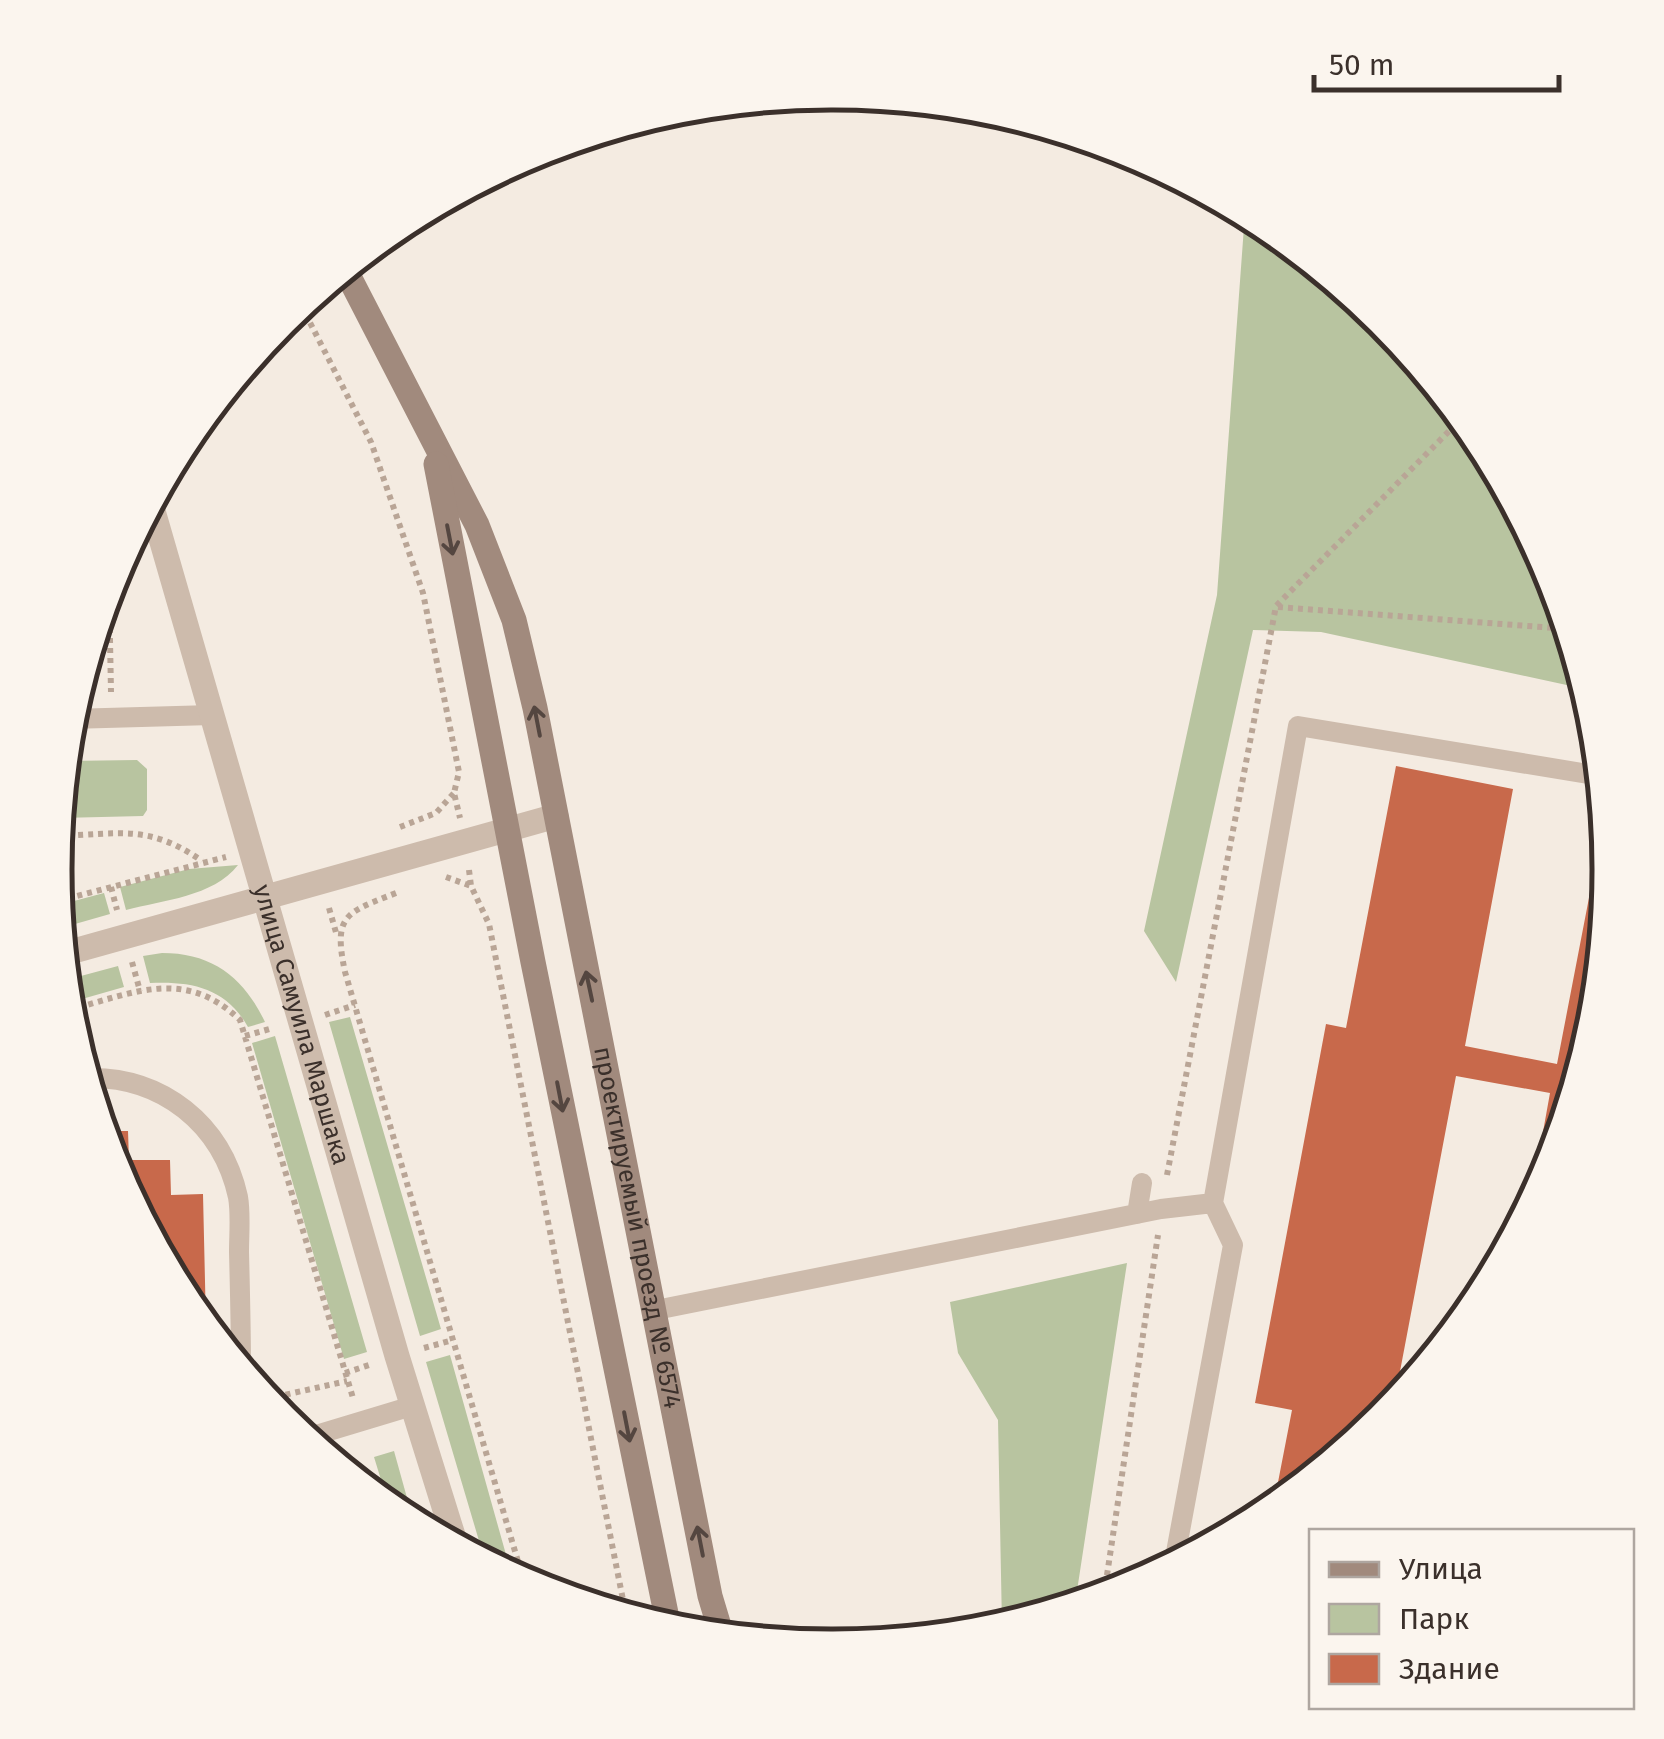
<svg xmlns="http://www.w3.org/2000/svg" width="1664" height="1739" font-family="'Fira Sans',sans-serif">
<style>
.green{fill:#b8c4a0}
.building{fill:#c8694b}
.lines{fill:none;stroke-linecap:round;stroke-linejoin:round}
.path{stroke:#b9a596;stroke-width:6;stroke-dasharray:5 5;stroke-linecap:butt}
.service{stroke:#cdbbac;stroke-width:20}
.minor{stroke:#cdbbac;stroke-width:25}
.tertiary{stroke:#cdbbac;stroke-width:25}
.secondary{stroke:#a18a7d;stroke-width:25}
.oneway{stroke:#544640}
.labels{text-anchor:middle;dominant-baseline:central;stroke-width:8;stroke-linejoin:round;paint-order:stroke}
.street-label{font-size:25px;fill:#3b302b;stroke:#fbf5ee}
.rim{fill:none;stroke:#3b302b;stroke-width:5}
</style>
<rect width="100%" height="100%" fill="#f4ebe1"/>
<path class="green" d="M1245 213 1264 224 1382 320 1478 438 1550 573 1585 689 1321 632 1253 630 1176 982 1144 931 1217 595Z
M137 760 147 769V810L143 816 60 818 66 761Z
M238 865C213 897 163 900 126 910L120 887 189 869Z
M104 893 110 914 61 928 59 905Z
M162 953C213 953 244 978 265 1022L248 1027C226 988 192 981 150 983L143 956Z
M118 966 124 987 68 1003 66 980Z
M350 1017 441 1329 420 1336 329 1022Z
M275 1036 367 1352 344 1359 252 1043Z
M1127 1263 1075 1604 1002 1626 998 1420 958 1353 950 1302Z
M450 1355 512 1576 485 1561 426 1362Z
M394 1451 414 1523 389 1506 374 1457Z"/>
<path class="building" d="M1396 766 1513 789 1465 1046 1557 1064 1593 877 1608 880 1594 1022 1550 1167 1530 1204 1550 1093 1456 1076 1394 1403 1381 1419 1273 1508 1292 1410 1255 1403 1326 1024 1346 1028Z
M103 1131H128L129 1160H170L171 1195 203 1194 206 1325 186 1301 132 1200V1194H129L114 1166Z"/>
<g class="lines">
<path class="path" d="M301 305 371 442 423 593 459 772 454 793 460 818
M1510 498 1512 515 1562 612
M109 588 111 692
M1278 607 1567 629
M93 642 110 641
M91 649 92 693
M400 827 436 813 454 793
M58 836C120 834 149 824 202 861
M469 870 471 886 489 924 626 1615
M446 877 471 886
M111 887 117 910
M396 893C345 913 333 915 345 972L524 1582
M58 901 226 857
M329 908 337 936
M132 962 140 991
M69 1010C133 993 185 967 240 1020L353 1398
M325 1015 355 1005
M245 1036 273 1028
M1167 1175 1276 606 1462 418
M424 1348 453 1340
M345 1373 372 1364
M266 1399 347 1381
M1104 1595 1158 1235"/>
<path class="service" d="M70 719 212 715
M87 1078C162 1076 222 1124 238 1197 241 1214 239 1234 239 1252 240 1291 241 1330 241 1369
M1137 1214 1142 1183
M656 1310 1161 1209 1213 1203
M306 1438 412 1406
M1174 1563 1233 1245 1213 1203 1298 726 1600 776"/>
<path class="minor" id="s1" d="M151 504 397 1356 456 1545"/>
<path class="tertiary" d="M63 954 556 816"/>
<g class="secondary">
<path id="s2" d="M345 269 477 525 514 620 535 708 710 1596 722 1636"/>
<path d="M436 464 533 962 669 1628"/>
</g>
</g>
<defs><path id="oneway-shaft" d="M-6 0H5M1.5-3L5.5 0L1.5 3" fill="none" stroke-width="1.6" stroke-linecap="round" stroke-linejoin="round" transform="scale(2.5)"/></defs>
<g class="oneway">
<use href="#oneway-shaft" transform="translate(450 540) rotate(79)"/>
<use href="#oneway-shaft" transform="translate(537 721) rotate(-101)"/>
<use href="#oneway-shaft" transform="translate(589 986) rotate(-102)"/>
<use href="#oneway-shaft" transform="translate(560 1097) rotate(79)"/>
<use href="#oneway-shaft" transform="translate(627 1427) rotate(79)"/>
<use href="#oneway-shaft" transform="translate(700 1541) rotate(-101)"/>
</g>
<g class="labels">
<g class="street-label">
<text stroke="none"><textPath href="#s1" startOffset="542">улица Самуила Маршака</textPath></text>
<text stroke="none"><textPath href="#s2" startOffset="1010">проектируемый проезд № 6574</textPath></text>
</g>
</g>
<path d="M0 0H1664V1739H0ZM831 110H833A759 759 0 0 1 1592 869V870A759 759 0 0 1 833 1629H831A759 759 0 0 1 72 870V869A759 759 0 0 1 831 110Z" fill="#fbf5ee" fill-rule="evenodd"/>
<path class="rim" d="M831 110H833A759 759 0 0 1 1592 869V870A759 759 0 0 1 833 1629H831A759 759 0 0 1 72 870V869A759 759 0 0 1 831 110Z"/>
<rect x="1309" y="1529" width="325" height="180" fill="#fbf5ee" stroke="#aea6a0" stroke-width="2.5"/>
<rect x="1329" y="1562" width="50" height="15" fill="#a18a7d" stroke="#aea6a0" stroke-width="2.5"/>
<text x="1399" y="1579" font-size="30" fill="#3b302b">Улица</text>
<rect x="1329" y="1604" width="50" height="30" fill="#b8c4a0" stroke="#aea6a0" stroke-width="2.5"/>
<text x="1399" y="1629" font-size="30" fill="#3b302b">Парк</text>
<rect x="1329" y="1654" width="50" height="30" fill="#c8694b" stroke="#aea6a0" stroke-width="2.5"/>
<text x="1399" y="1679" font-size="30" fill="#3b302b">Здание</text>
<path d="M1314 75v15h245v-15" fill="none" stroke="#3b302b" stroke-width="5"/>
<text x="1329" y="75" font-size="30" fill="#3b302b" stroke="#fbf5ee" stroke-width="8" paint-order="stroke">50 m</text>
</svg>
